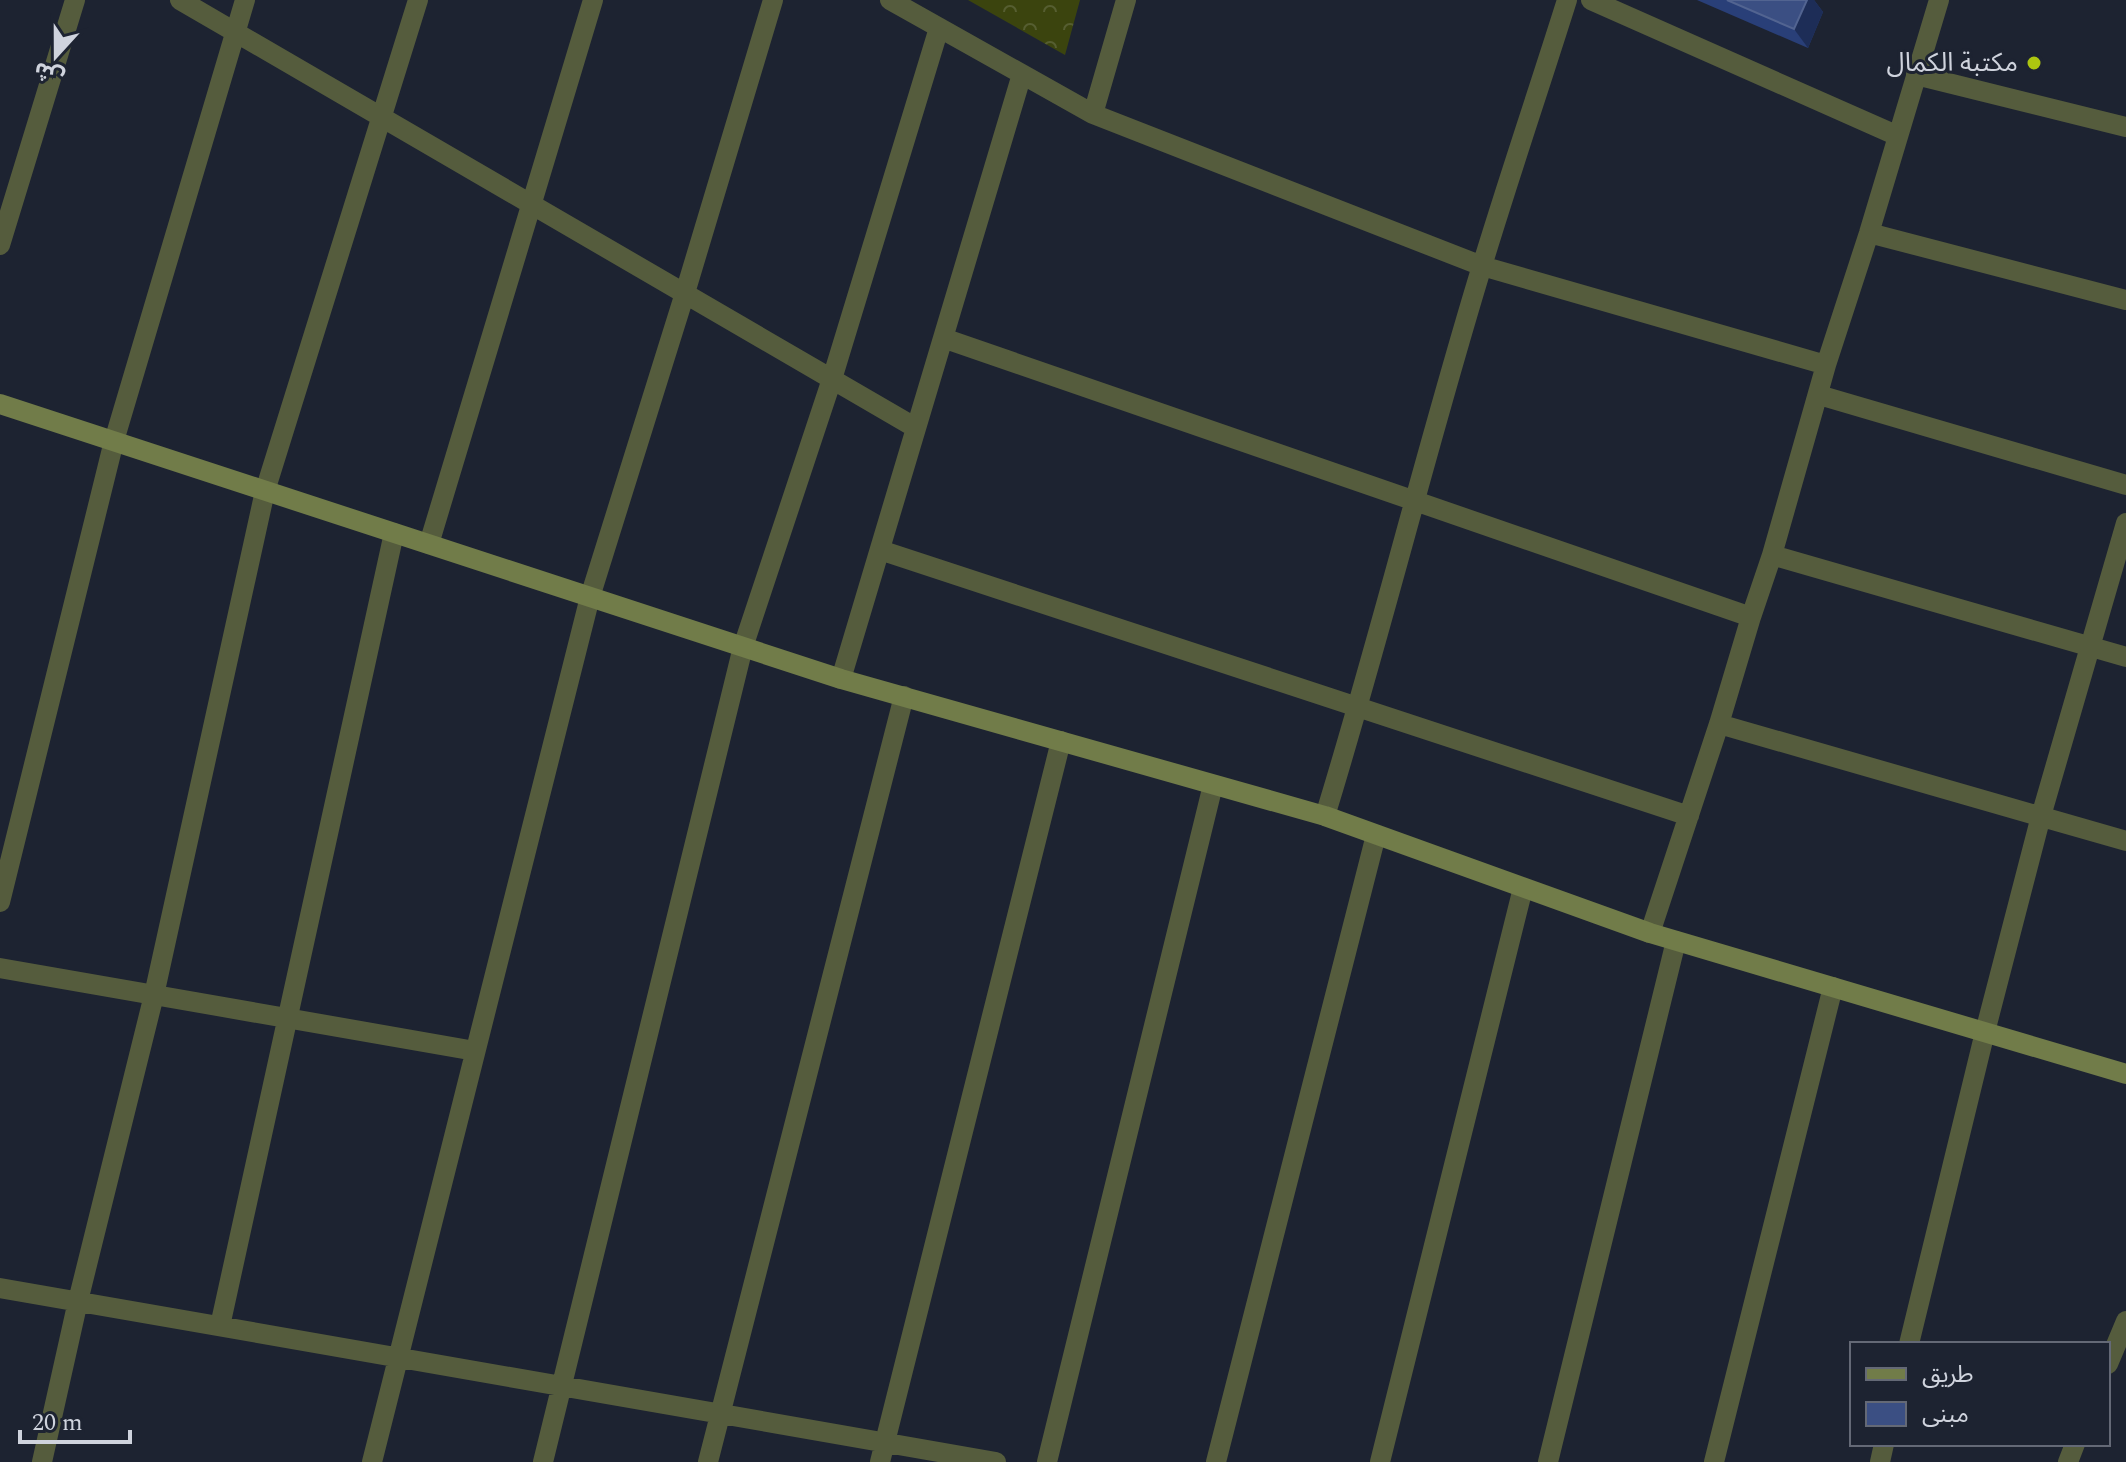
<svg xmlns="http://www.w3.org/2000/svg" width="2126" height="1462" font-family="Spectral,'Noto Sans Arabic',serif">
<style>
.park{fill:url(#park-crowns)}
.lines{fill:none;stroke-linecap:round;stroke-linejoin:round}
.street{stroke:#555c3d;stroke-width:20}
.secondary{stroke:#717c49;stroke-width:20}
.wall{fill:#293f78}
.shaded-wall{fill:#1d2d57}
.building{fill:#3b4f83;stroke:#526491;stroke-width:2}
.poi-dot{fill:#adc610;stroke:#1d2331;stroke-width:3}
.labels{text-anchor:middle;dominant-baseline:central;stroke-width:6;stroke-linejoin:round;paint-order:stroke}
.poi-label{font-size:26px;fill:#cfd3dd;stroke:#1d2331;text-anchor:end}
</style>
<defs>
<pattern id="park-crowns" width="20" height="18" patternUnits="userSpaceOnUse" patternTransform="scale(2)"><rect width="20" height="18" fill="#3b440e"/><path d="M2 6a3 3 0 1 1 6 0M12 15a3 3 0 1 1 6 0" fill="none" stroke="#565e31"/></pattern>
</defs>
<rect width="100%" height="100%" fill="#1d2331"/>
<path class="park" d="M968 0H1080L1065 55Z"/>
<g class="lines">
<path class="street" d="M180 0 916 428
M890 0 1093 114 1482 266 1826 365
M1591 0 1898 136
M1916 75 2126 127
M1093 114 1126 0
M1869 233 2126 300
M0 245 75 0
M943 338 1751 617
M1819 395 2126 485
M429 544 593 0
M880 550 1689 816
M1772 555 2126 657
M841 679 1022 74
M1719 724 2126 841
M1325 816C1381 634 1426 449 1482 266 1509 177 1539 89 1567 0
M0 902 114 441 245 0
M1650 933 1719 724 1751 617 1772 555 1826 365 1869 233 1939 0
M0 968 475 1051
M0 1288 996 1462
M220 1326 394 533
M1909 1344 1985 1032 2041 816 2126 523
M2108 1364 2126 1321
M42 1462 78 1301 154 995 265 491 418 0
M372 1462 590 597 685 293 773 0
M543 1462 743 647 832 379 939 28
M708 1462 904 696
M880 1462 1061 741
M1047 1462 1213 785
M1216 1462 1376 835
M1380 1462 1523 888
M1548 1462 1676 941
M1714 1462 1833 987
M1880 1462 1884 1444
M2068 1462 2075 1444"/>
<path class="secondary" d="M0 404 841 679 1325 816 1650 933 2126 1074"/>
</g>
<path class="wall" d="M1697 0H1814L1823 12 1808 48Z"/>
<path class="shaded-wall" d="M1807 0H1814L1823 12 1808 48 1794 29Z"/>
<path class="building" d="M1727 0H1807L1794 29Z"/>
<circle class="poi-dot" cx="2034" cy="63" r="8"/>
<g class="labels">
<g class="poi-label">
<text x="2018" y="63">مكتبة الكمال</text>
</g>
</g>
<rect x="1850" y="1342" width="260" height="104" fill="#1d2331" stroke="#646976" stroke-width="2"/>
<rect x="1866" y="1368" width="40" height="12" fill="#717c49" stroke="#646976" stroke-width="2"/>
<text x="1922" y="1382" font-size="24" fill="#cfd3dd">طريق</text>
<rect x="1866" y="1402" width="40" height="24" fill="#3b4f83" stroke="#646976" stroke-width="2"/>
<text x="1922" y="1422" font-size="24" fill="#cfd3dd">مبنى</text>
<g transform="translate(56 56) rotate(201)" stroke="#1d2331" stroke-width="6" paint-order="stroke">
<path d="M0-6L14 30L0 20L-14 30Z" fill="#cfd3dd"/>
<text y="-12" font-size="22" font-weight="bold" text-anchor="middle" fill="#cfd3dd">ش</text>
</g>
<path d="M20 1430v12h110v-12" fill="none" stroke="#cfd3dd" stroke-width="4"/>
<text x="32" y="1430" font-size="24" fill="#cfd3dd" stroke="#1d2331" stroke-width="6" paint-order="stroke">20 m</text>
</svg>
